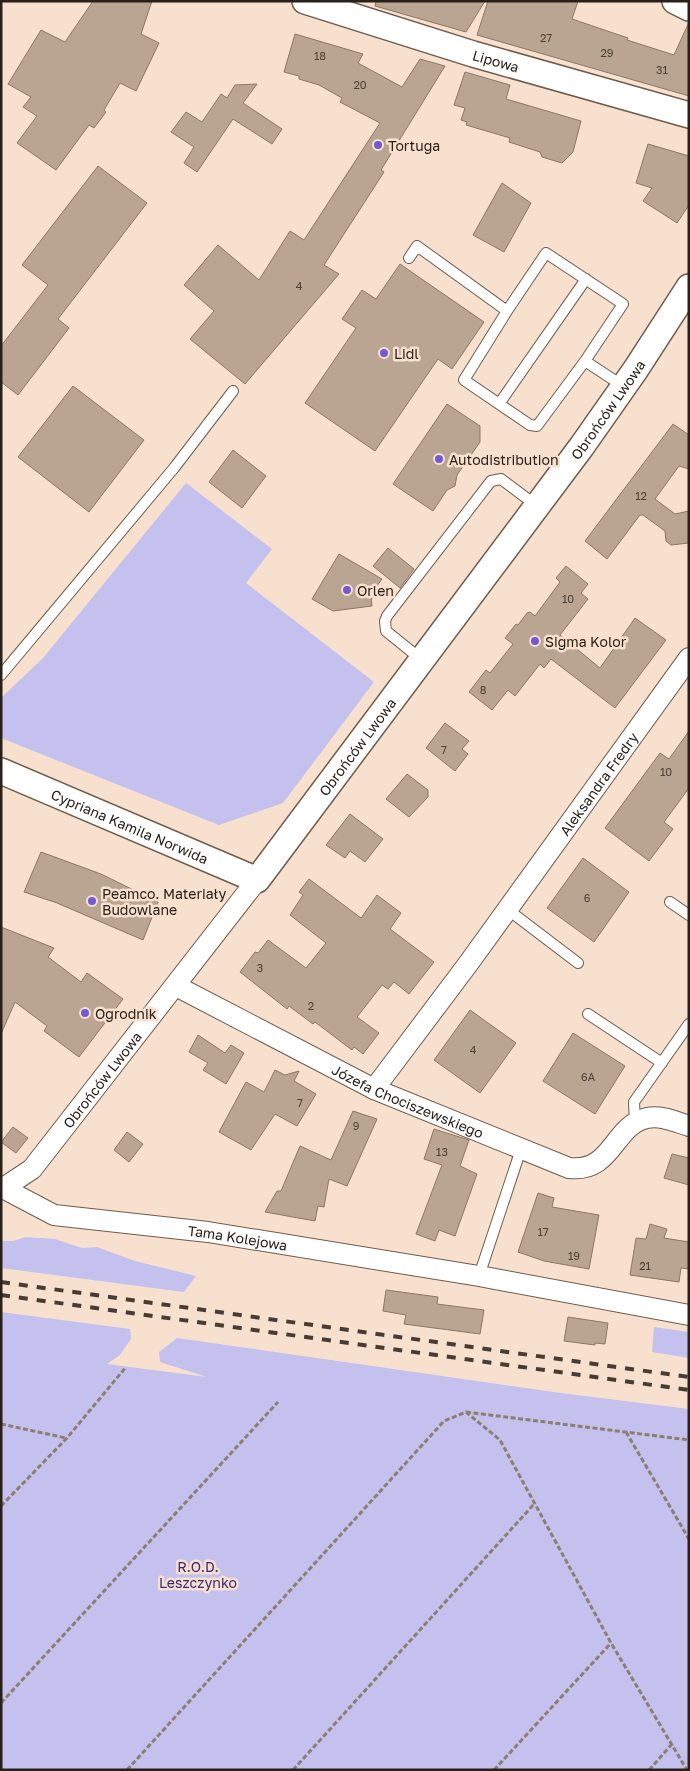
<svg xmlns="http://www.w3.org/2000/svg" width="690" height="1771" font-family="'Golos Text',sans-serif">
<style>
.green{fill:#c4c1ee}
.building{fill:#baa492;stroke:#8c7766}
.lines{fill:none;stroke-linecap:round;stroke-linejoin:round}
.service-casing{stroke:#6f5b4b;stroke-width:12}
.minor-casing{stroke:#6f5b4b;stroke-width:22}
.tertiary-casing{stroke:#6f5b4b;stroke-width:28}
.path{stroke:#8d7e71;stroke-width:3;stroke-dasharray:5 2.5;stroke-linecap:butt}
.service{stroke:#fff;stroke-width:10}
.minor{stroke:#fff;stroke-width:20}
.tertiary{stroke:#fff;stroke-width:25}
.rail{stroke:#473c34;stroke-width:4;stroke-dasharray:9 9;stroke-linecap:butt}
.poi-dot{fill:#715ad4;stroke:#f8e0ce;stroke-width:2}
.labels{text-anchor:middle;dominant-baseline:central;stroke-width:5;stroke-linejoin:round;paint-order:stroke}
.number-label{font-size:11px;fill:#4c4137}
.street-label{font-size:14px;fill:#282019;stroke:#f8e0ce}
.poi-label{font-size:14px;fill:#282019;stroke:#f8e0ce;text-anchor:start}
.park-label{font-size:14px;fill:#3a2779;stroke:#f8e0ce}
</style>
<rect width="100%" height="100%" fill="#f8e0ce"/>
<path class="green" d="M186 483 272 549 246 583 374 682 283 803 219 825 1 738V698L43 658Z
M26 1237 55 1239 82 1248 97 1247 135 1261 196 1276 184 1292 1 1268V1241H13Z
M1 1312 130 1329 131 1339 120 1355 107 1364 207 1377 160 1362 159 1352 177 1338 561 1393 689 1409V1770H1Z
M654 1327 689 1332V1358L652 1352Z"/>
<path class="building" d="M93 1H152L141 34 159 43 136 91 120 83 104 110 106 112 94 128 89 125 56 170 17 143 37 116 23 107 31 97 8 84 41 30 65 42Z
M376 1H485L466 32 375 6Z
M488 1H578L572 19 628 38 627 40 674 55 689 22V96L477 35Z
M295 34 363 54 358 63 402 87 420 59 445 66 381 170 384 172 324 265 339 274 245 384 190 339 214 311 184 285 218 245 259 280 290 231 304 240 380 123 340 102 342 98 319 85 299 79V76L284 72Z
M465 72 510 85 506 99 581 121 573 152 562 163 542 157 540 152 509 142 510 138 466 125 467 122 461 120 465 108 454 105Z
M257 84 243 103 282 129 272 144 233 119 197 172 184 163 194 147 171 132 186 112 202 122 221 94 227 98 235 85Z
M648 144 689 156V205L677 223 643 201 652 188 636 183Z
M98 166 147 203 58 319 69 328 18 395 1 382V346L48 285 22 265Z
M502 183 531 203 504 252 473 235Z
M400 264 484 322 452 369 438 359 375 451 305 403 356 328 342 319 362 290 376 299Z
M73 386 144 440 89 512 18 457Z
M447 404 480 426V442L457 475 455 486 447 490 433 511 393 484Z
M673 424 689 435V469L679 466 655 499 675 514 689 511V543L671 545 666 541 665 531 643 515H640L607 559 585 541Z
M233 450 266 476 242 508 209 482Z
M388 548 414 569 400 588 373 566Z
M339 554 382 579 371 594 372 606 333 611 312 599Z
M566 566 588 584 581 593 588 599 560 635 600 668 635 618 666 640 615 708 551 659 544 668 540 664 515 696 508 690 492 710 469 692 486 670 490 673 513 644 505 638 516 624 518 625 527 613 530 612 535 616 560 582 556 578Z
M445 723 469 741 462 749 468 754 455 771 426 748Z
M689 731V788L664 822 673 829 649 861 605 828 660 753 669 759Z
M407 774 428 790V797L409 817 386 799Z
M350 814 383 839 365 862 350 851 345 858 326 845Z
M41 852 101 874 158 902 143 940 57 903 24 892Z
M583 858 629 892 594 942 547 908Z
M309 879 361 918 377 895 401 913 390 929 434 962 409 994 394 982 388 989 382 985 357 1017 379 1033 363 1054 354 1047 352 1050 315 1022 313 1024 289 1006 287 1009 240 972 255 952 258 953 268 940 306 968 326 943 290 915 303 895 299 892Z
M1 927 54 948 48 957 81 982 87 973 123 999 79 1057 44 1031 47 1026 15 1002 1 1034Z
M470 1010 516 1043 480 1093 434 1060Z
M573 1033 625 1066 595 1114 543 1081Z
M198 1035 225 1053 231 1045 244 1053 226 1084 203 1070 208 1063 189 1052Z
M275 1070 285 1075 299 1071 294 1081 316 1094 297 1126 275 1114 251 1150 219 1132 246 1082 264 1092Z
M353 1111 377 1119 347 1186 329 1179 324 1207 318 1206 315 1221 265 1212 277 1191H281L300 1146 331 1160Z
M13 1127 28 1138 16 1153 1 1142Z
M434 1129 469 1140 460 1166 477 1174 455 1236 439 1230 435 1241 416 1234 442 1165 424 1159Z
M127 1132 143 1144 129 1162 114 1150Z
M672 1154 689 1158V1185L664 1178Z
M538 1193 554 1198 552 1207 599 1215 589 1269 544 1261 518 1252Z
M650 1224 667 1229 664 1238 689 1242V1269L681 1268 679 1282 630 1275 636 1238 646 1239Z
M386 1290 438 1297 437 1304 484 1310 480 1334 404 1324 406 1315 383 1311Z
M568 1317 608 1323 605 1344 595 1343V1345L564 1341Z"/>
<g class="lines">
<g class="service-casing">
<path id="service" d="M409 258 417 246 507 311
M585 361 537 426 530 425 464 380 507 311 546 253 623 304 585 361 623 386
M499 404 586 279
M422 660 386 631 385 621 387 616 491 481 501 479 537 506
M1 675 174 468 233 391
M670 902 689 915
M507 909 578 963
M588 1014 662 1063
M635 1123 634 1102 689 1024
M479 1276 521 1149"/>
</g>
<g class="minor-casing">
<g id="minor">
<path id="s1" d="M176 986 374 1089 569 1168C613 1173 613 1125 647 1118 661 1115 676 1122 689 1126"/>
<path id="s2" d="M374 1089 468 964 689 658"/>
<path id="s3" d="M1 1187 54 1215 208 1232 479 1276 689 1315"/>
<path id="s4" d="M5 1187 32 1169 257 880"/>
</g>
</g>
<g class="tertiary-casing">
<g id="tertiary">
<path id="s5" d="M305 1 473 54 689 115"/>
<path d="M675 1 689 8"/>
<path id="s6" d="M1 771 257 880 582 446 636 369 689 287"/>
</g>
</g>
<path class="path" d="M466 1412 689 1440
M1 1424 66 1438
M626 1432 689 1539
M1 1506 67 1438 126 1367
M1 1703 278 1402
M127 1770 444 1421 466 1412 500 1440 611 1643 687 1770
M293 1770 535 1503
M494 1770 611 1643
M649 1770 672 1744"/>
<use href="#service" class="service"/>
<use href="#minor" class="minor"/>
<use href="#tertiary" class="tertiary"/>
<path class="rail" d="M1 1282 689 1377
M1 1295 689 1390"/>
</g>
<g class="poi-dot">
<circle cx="378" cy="145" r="5"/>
<circle cx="384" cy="353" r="5"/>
<circle cx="439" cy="459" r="5"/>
<circle cx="347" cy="590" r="5"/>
<circle cx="535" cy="641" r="5"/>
<circle cx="92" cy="901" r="5"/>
<circle cx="85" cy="1013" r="5"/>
</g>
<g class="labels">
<g class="number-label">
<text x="546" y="37">27</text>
<text x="607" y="52">29</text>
<text x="320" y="55">18</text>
<text x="662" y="69">31</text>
<text x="360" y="84">20</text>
<text x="299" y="285">4</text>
<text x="641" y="495">12</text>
<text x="568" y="598">10</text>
<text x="483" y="689">8</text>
<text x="444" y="749">7</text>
<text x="666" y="771">10</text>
<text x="587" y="897">6</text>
<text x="260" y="967">3</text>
<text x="311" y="1005">2</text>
<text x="473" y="1049">4</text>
<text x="588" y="1076">6A</text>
<text x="300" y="1102">7</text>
<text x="356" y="1125">9</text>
<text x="442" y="1151">13</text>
<text x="543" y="1231">17</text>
<text x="574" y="1255">19</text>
<text x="645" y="1265">21</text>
</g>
<g class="street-label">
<text stroke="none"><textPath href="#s5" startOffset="200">Lipowa</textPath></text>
<text stroke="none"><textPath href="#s6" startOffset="865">Obrońców Lwowa</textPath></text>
<text stroke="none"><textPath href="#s6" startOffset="445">Obrońców Lwowa</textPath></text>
<text stroke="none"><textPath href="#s2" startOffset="379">Aleksandra Fredry</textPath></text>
<text stroke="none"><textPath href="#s6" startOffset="140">Cypriana Kamila Norwida</textPath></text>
<text stroke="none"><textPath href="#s4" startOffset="146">Obrońców Lwowa</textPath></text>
<text stroke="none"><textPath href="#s1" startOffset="259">Józefa Chociszewskiego</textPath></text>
<text stroke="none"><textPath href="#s3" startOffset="245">Tama Kolejowa</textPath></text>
</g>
<g class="poi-label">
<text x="388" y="145">Tortuga</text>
<text x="394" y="353">Lidl</text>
<text x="449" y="459">Autodistribution</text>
<text x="357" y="590">Orlen</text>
<text x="545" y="641">Sigma Kolor</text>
<text x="102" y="893">Peamco. Materiały<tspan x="102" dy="16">Budowlane</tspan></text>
<text x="95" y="1013">Ogrodnik</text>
</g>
<g class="park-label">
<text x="198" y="1566">R.O.D.<tspan x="198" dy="16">Leszczynko</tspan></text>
</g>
</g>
<rect width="690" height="1771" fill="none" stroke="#282019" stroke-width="5"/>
</svg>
